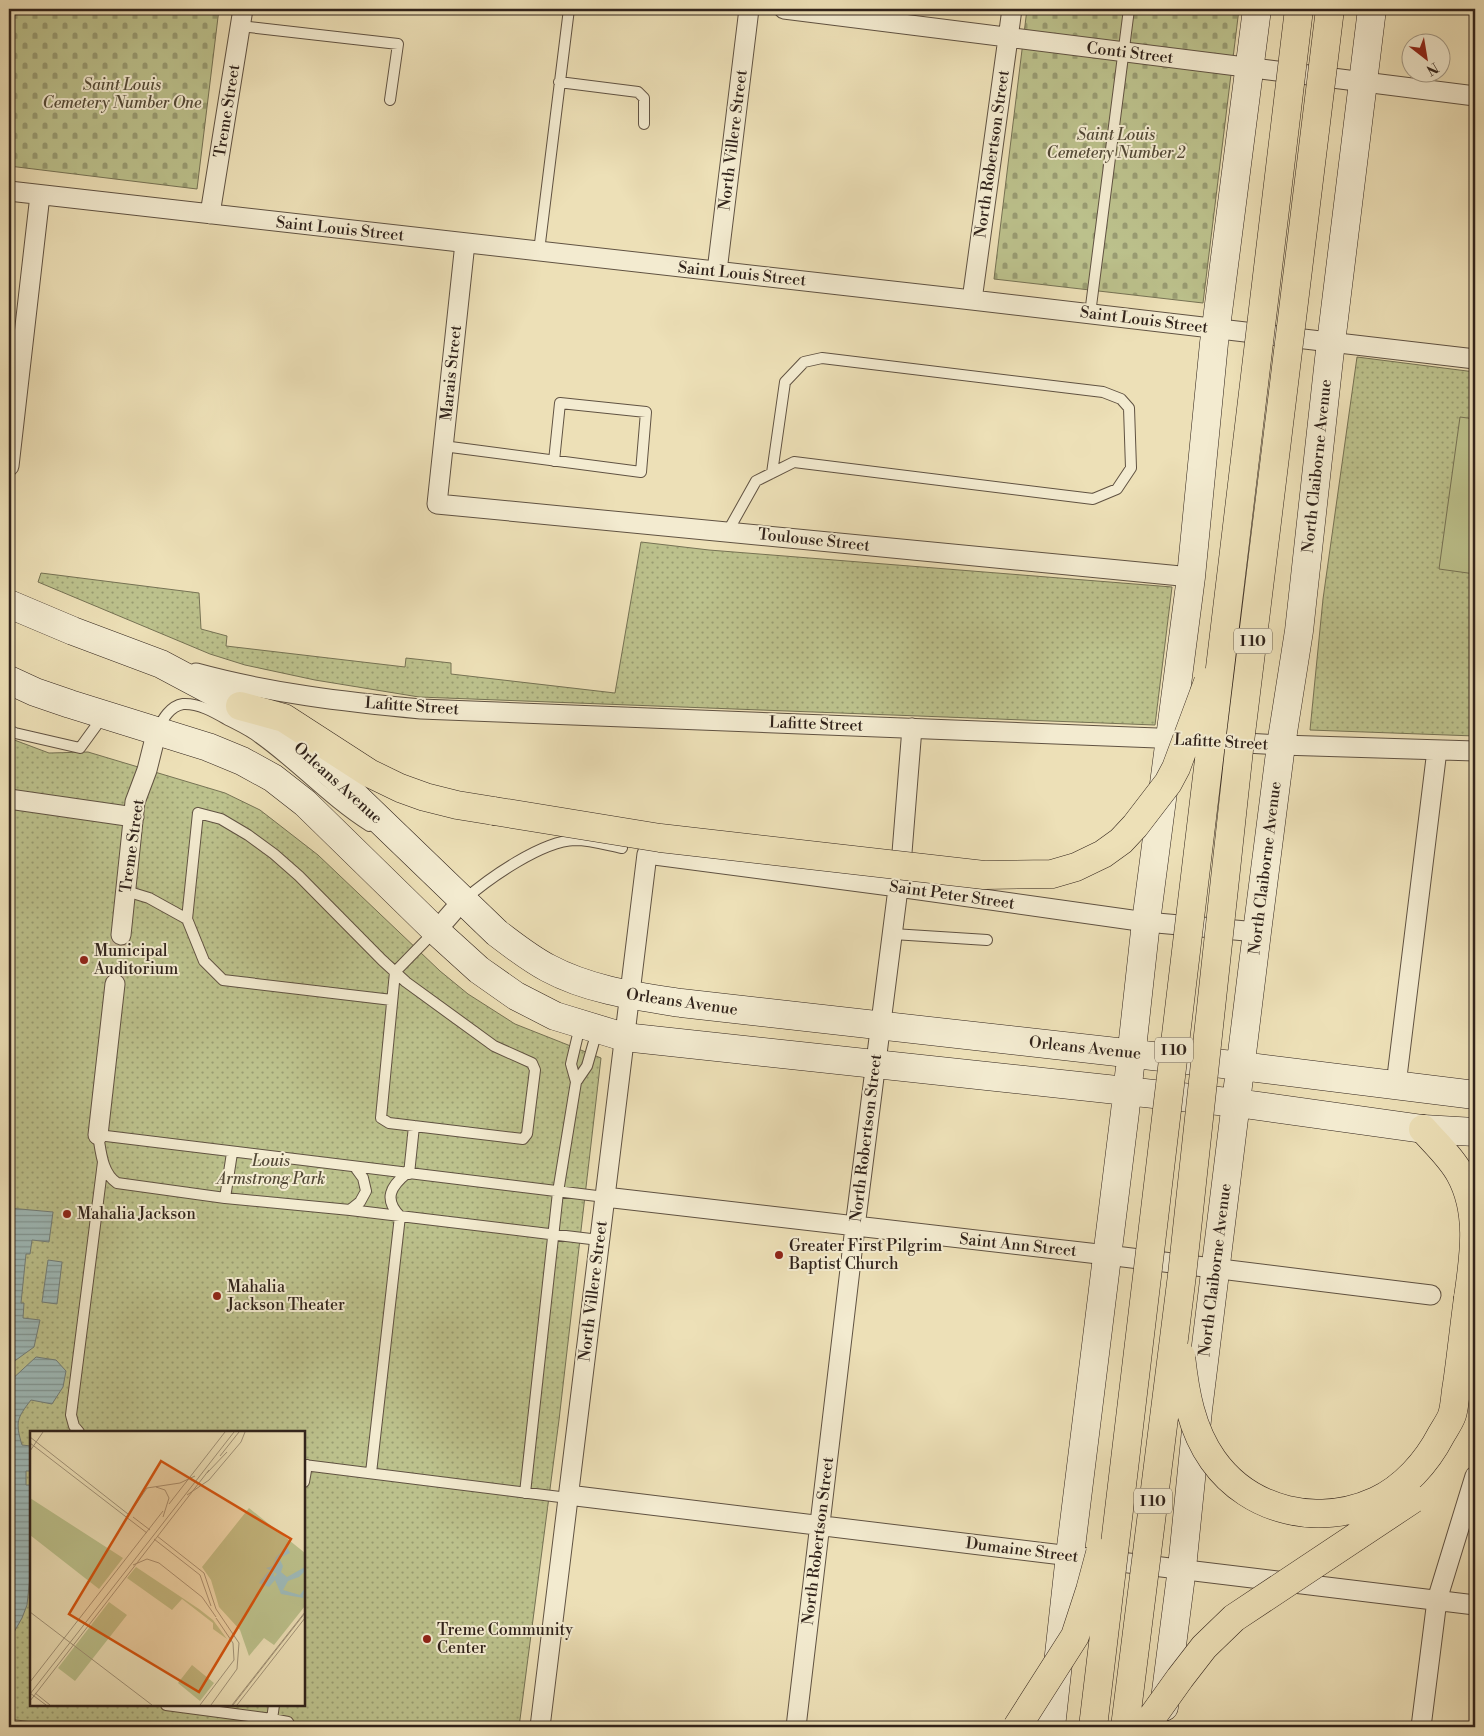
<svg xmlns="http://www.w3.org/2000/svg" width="1484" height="1736" font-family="'Libre Bodoni',serif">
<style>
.grass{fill:url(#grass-dots);stroke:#767254;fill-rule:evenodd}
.cemetery{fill:url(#cemetery-stones);stroke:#767254}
.pitch{fill:#bcc18c;stroke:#767254}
.water{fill:url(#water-rules);stroke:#727e7a}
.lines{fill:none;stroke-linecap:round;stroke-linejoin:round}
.street-tunnel{stroke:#c7ba98;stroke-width:19;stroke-dasharray:19 9;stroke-linecap:butt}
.lane-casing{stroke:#605242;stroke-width:12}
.street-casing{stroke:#605242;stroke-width:21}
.secondary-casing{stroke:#31231b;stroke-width:29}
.highway-casing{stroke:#31231b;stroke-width:29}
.lane{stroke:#f3ebd0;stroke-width:10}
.street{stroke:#f3ebd0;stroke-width:19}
.secondary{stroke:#f3ebd0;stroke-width:28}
.highway{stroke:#ede0b7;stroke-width:28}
.highway-bridge-casing{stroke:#31231b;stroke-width:29;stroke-linecap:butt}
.highway-bridge{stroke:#ede0b7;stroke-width:28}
.poi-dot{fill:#8f2418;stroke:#f3ebd0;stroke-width:2}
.labels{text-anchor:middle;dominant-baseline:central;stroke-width:4;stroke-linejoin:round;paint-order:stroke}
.shield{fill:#f3ebd0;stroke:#6b5f51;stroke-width:1}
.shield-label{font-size:15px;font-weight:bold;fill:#31231b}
.street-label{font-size:16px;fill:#31231b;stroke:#f3ebd0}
.park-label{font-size:16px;font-style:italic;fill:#544a37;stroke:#f3ebd0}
.poi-label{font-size:16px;fill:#31231b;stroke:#f3ebd0;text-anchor:start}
.inset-road{fill:none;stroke:#a29479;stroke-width:1}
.view{fill:#d6540e;fill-opacity:0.15;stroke:#d6540e;stroke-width:2.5}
.inset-edge{fill:none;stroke:#31231b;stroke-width:2.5}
</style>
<defs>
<pattern id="grass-dots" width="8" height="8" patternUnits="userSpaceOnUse" patternTransform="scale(1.25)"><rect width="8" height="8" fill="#bcc18c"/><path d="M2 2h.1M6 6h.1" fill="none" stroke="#999c72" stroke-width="1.8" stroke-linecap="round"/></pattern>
<pattern id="cemetery-stones" width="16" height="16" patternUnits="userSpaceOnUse" patternTransform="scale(1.25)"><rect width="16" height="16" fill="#bcc18c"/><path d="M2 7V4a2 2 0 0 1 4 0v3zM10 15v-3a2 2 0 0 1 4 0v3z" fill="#999c72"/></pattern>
<pattern id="water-rules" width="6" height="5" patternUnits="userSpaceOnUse" patternTransform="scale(1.25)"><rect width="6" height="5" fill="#9ebab9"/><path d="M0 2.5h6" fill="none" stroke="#819796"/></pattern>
</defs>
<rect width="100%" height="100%" fill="#ede0b7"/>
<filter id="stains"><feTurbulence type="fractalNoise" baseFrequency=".004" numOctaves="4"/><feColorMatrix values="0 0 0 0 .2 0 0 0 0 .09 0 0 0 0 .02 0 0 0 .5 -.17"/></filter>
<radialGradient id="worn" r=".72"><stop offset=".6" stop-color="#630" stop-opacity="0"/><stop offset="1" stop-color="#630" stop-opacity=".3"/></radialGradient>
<path class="grass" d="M1357 357 1475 372V736L1310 730 1323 599Z
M641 542 709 550 1172 587 1155 725 419 697 315 680 245 665 210 654 38 582 41 573 199 593 201 629 227 636 226 646 405 667 406 658 451 663V674L615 693Z
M9 738 49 753 88 752 225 793 260 810 318 855 440 971 468 994 515 1024 601 1058 559 1420 519 1727H71L9 1719ZM31 1432H304V1705H31Z"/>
<path class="cemetery" d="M9 9H219L197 189 9 166Z
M1027 9H1239L1203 303 994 279Z"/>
<path class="pitch" d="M1460 417 1475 419V574L1439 569Z"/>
<path class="water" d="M9 1208 53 1212 49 1242 32 1240 30 1254H26L21 1303H24L23 1318 40 1320 34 1347 9 1365Z
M48 1260 62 1262 57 1304 42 1302Z
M36 1357 56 1360 66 1371 63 1387 52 1404 31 1400C17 1418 15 1422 22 1445L31 1446V1471H26V1485H31V1567L27 1605 22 1618 9 1641V1548L14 1532 13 1526 9 1515V1382Z"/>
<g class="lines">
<path class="street-tunnel" d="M115 984 121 935"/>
<g class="lane-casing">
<path id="lane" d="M240 26 398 44 390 100
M559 82 638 92 644 98V124
M539 251 569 9
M1090 314 1129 9
M443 446 641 472 646 412 560 403 554 461
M728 531 756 481 794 462 1093 499 1117 489 1131 468 1129 408 1121 399 1103 392 822 358 804 362 785 382 772 473
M9 730 15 733 80 748 104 715
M157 730C163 719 170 706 183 704 198 703 214 712 226 719 237 725 249 730 259 738 297 765 329 801 369 826
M126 891 149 898 187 919 198 813 221 819 248 835 274 854 299 876 382 960 406 982 494 1046 532 1063 535 1070 527 1134 523 1139 389 1123 381 1118 395 972 435 931
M464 900C489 878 542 841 575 840 591 840 607 845 622 848
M187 919 204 961 223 980 392 1000
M893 934 987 940
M576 1082 587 1066 597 1031
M409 1174 414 1126
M225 1198 232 1153
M350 1210 360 1202 366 1191 363 1178 355 1167
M599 1240 350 1210 225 1198 117 1183C102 1173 101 1152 98 1135L605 1197
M79 1432 74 1426 71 1415 103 1162
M304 1465 568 1498
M371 1473 400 1216C383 1199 391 1186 407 1173
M304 1482 307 1465
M525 1493 558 1192 576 1082 571 1064 580 1026
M166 1705 272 1719 288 1722 291 1727
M272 1719 274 1705"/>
</g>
<g class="street-casing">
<path id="street" d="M784 9 1475 96
M9 191 972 300 1475 359
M210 214 243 9
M465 243 437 504 1191 577
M717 271 749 9
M972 300 1012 9
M9 466 40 195
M196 673C269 693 345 702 421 709L1157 738 1281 745 1475 751
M9 799 134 817
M436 931 463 900
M121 935 135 802 147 770 157 730
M1396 1085 1437 750
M98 1135 115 984
M605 1197 1107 1255 1431 1295
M568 1495 1475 1605
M540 1727 647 854 898 887 1146 922 1257 932
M796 1727 855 1227 901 865 912 728
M1421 1727 1437 1600 1475 1476"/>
</g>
<g class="secondary-casing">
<path id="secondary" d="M9 604 73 631 161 664 240 706 299 747 333 775 497 933C513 945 529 958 548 968 589 990 635 996 681 1003L1241 1066 1475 1095
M9 680 35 692 70 704 208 747 242 761 273 778 305 803 436 931 479 970 516 996 555 1016 624 1037 1237 1103 1423 1129 1475 1132
M1164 1707 1182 1568 1198 1410 1257 932 1281 745 1299 631 1329 359 1372 9
M1051 1727 1070 1555 1125 1112 1146 922 1191 577 1214 343 1257 9"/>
</g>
<g class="highway-casing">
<path id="highway" d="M240 706 284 718 369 773 400 788 425 797 457 805 494 811
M1423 1129C1435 1143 1451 1157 1460 1174 1481 1212 1474 1256 1468 1298"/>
</g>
<use href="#lane" class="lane"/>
<use href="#street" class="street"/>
<use href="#secondary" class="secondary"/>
<use href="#highway" class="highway"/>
<g class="highway-bridge-casing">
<path id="highway-bridge" d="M494 811 660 838 984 875 1052 874 1076 867 1103 854 1121 841 1135 826 1168 783 1176 768 1208 682
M1181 1356C1185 1392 1191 1429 1213 1460 1250 1512 1319 1527 1376 1501 1404 1488 1427 1462 1441 1435 1445 1428 1450 1421 1452 1415 1455 1406 1455 1394 1457 1384 1461 1356 1464 1327 1468 1298
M1017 1727 1075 1636 1090 1590 1100 1553
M1093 1727 1299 9
M1125 1727 1182 1275 1239 750 1330 9
M1145 1727 1180 1678 1204 1647 1234 1618 1413 1499"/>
</g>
<use href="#highway-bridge" class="highway-bridge"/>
</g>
<g class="poi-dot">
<circle cx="84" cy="960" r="5"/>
<circle cx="67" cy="1214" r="5"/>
<circle cx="779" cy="1255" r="5"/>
<circle cx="217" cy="1296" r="5"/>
<circle cx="427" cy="1639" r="5"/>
</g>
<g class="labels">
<g class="shield">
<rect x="1234" y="628.5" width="38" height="25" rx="4"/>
<rect x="1155" y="1037.5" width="38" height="25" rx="4"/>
<rect x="1134" y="1488.5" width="38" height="25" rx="4"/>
</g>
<g class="shield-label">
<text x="1253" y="641">I 10</text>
<text x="1174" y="1050">I 10</text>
<text x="1153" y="1501">I 10</text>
</g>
<g class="street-label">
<text transform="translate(1130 53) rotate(7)">Conti Street</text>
<text transform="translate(227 111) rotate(-81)">Treme Street</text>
<text transform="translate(733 140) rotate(-83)">North Villere Street</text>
<text transform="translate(992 154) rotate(-82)">North Robertson Street</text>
<text transform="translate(340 229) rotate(6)">Saint Louis Street</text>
<text transform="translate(742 274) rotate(6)">Saint Louis Street</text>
<text transform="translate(1144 320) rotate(7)">Saint Louis Street</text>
<text transform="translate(451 373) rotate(-84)">Marais Street</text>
<text transform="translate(1317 466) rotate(-84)">North Claiborne Avenue</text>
<text transform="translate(814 540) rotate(6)">Toulouse Street</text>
<text transform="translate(412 706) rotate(4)">Lafitte Street</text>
<text transform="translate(816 724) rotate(2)">Lafitte Street</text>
<text transform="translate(1221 742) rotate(3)">Lafitte Street</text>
<text transform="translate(338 783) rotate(42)">Orleans Avenue</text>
<text transform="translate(132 846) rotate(-82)">Treme Street</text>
<text transform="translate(1265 868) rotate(-83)">North Claiborne Avenue</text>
<text transform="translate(952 895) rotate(8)">Saint Peter Street</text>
<text transform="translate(682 1002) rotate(8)">Orleans Avenue</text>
<text transform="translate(1085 1048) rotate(6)">Orleans Avenue</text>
<text transform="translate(866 1138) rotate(-83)">North Robertson Street</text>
<text transform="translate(1018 1245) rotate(6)">Saint Ann Street</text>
<text transform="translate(1215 1270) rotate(-83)">North Claiborne Avenue</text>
<text transform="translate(593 1291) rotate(-83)">North Villere Street</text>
<text transform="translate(818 1541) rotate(-83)">North Robertson Street</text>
<text transform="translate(1022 1550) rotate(7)">Dumaine Street</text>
</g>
<g class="park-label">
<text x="122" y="85">Saint Louis<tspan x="122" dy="18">Cemetery Number One</tspan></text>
<text x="1116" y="135">Saint Louis<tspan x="1116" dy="18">Cemetery Number 2</tspan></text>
<text x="271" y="1161">Louis<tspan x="271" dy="18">Armstrong Park</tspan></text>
</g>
<g class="poi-label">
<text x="94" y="951">Municipal<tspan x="94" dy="18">Auditorium</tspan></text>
<text x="77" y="1214">Mahalia Jackson</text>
<text x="789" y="1246">Greater First Pilgrim<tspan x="789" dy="18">Baptist Church</tspan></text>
<text x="227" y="1287">Mahalia<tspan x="227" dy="18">Jackson Theater</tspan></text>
<text x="437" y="1630">Treme Community<tspan x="437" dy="18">Center</tspan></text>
</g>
</g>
<g transform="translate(30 1431)">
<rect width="275" height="275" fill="#ede0b7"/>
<path d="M0 67 93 127 69 158 0 104ZM219 77 275 122V175L244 214 234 207 219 225 210 199 189 176 181 149 172 136ZM106 136 169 178 183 189 197 208 183 198V192L152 168 142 179 97 147Z" fill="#bcc18c"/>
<path d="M79 171 97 184 45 250 28 237ZM162 234 184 252 170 270 148 252Z" fill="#bcc18c"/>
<path d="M49 116 73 135 63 147 39 128Z" fill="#bcc18c"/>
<path d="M257 116 260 122 249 127 253 135 251 141 257 146 275 136V140L269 146 258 150 253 159 270 164 275 157 273 167 251 163 245 149 239 156 229 152 238 141 244 142V146L247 143 236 137 243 135 246 126Z" fill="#9ebab9"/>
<path class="inset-road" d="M0 6 98 83M0 12 117 102M0 20 13 1M190 25 209 1M177 42 197 21M126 56 135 59 139 67 133 86M157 64 179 49 211 11 215 1M139 73 195 1M97 86 117 57 150 52 165 45M103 86 120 99M127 105 174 142 186 178 209 212 207 238 181 274M124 108 170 144 181 175M103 134 117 128 129 132 172 166 186 186M0 181 122 274M0 251 133 80M0 262 16 274M5 262 20 274M0 263 204 1M0 270 179 39M170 274 204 229 203 212 186 187M202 274 275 181M203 274 275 182M207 274 275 187"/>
<path class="view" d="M131 30 261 108 169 261 39 183Z"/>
<rect width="275" height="275" class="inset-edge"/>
</g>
<rect width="1484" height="1736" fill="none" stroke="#ede0b7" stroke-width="30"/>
<rect x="10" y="10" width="1464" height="1716" fill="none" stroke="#31231b" stroke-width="2.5"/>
<rect x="15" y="15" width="1454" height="1706" fill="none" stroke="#31231b"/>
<g transform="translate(1426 58) rotate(149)"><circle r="24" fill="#f3ebd0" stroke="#a59b88"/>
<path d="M0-4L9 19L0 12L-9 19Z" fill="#8f2418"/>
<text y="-8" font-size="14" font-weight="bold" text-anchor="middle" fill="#31231b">N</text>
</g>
<rect width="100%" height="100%" filter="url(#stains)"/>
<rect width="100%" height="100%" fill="url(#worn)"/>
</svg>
